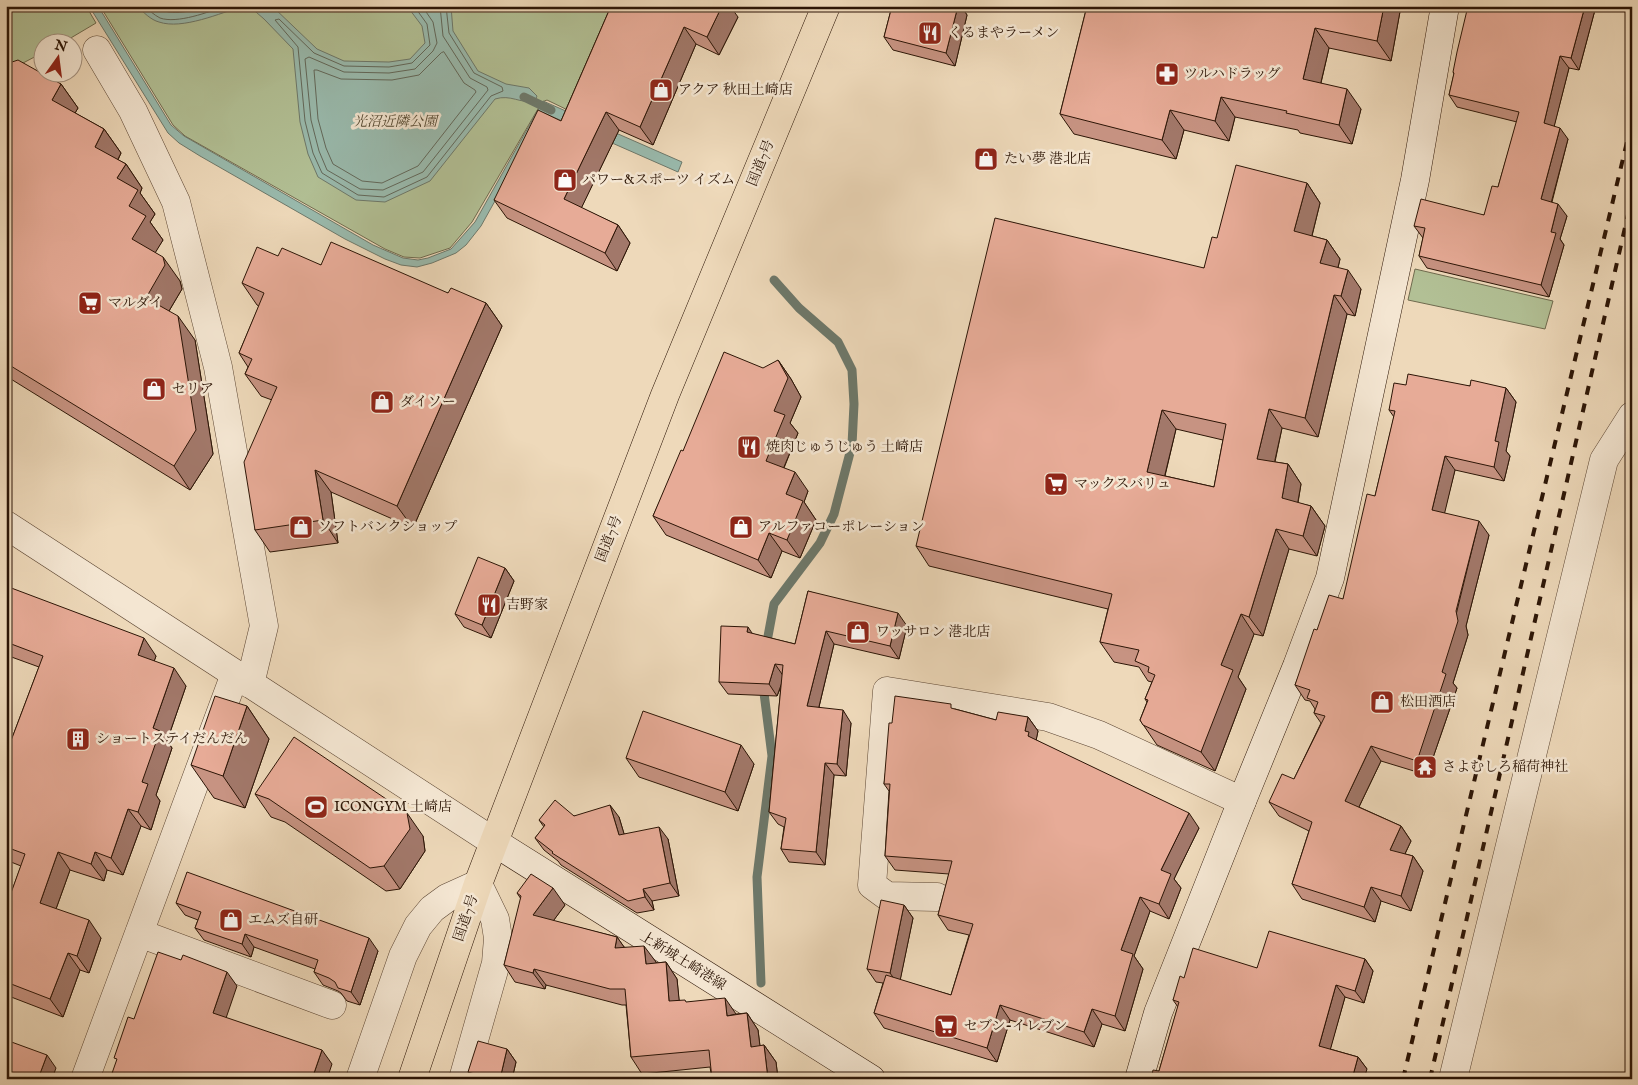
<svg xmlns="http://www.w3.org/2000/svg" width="1638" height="1085" font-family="'IM FELL English','Noto Serif JP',serif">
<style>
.green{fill:#b2c095;stroke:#6f6a4e}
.water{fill:#99baad;stroke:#6d786a}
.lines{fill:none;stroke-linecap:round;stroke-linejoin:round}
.shore{stroke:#62685a;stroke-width:1}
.stream{stroke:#6d786a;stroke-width:9}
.street-casing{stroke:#5c4633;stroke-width:29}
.secondary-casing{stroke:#2c1506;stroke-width:29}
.highway-casing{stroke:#2c1506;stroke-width:29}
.street{stroke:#f4e6d2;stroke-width:28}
.secondary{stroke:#f4e6d2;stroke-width:28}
.highway{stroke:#eed9ba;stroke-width:28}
.rail{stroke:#2c1506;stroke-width:4;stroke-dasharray:9 9;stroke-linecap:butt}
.wall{fill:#c79382;stroke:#2c1506;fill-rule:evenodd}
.shaded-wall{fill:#a2786a;stroke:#2c1506}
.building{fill:#e7ab97;stroke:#2c1506;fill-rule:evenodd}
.labels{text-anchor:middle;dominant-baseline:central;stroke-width:5;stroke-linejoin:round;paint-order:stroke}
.poi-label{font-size:14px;fill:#2c1506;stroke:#f4e6d2;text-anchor:start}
.park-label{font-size:14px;font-style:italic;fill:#544831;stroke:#f4e6d2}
.street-label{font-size:14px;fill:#2c1506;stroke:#f4e6d2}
</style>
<rect width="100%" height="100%" fill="#eed9ba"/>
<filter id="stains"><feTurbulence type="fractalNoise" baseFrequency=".004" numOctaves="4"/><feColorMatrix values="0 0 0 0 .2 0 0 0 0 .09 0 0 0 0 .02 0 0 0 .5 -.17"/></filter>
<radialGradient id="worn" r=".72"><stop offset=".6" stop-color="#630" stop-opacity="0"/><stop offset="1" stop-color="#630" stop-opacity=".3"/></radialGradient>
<path class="green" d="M6 6H86L96 23 64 42H42V53L6 72Z
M100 6H628L580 116 547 100 542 102 472 222 450 248 420 258 404 257 385 249 185 136 173 125Z
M1415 269 1553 301 1545 329 1408 300Z"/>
<path class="water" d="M89 6H98L171 125 184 136 373 245 403 258 418 260 428 258 451 249 475 222 543 101 682 162 678 172 544 113 481 226 466 245 456 253 432 263 417 267 401 265 385 259 345 239 200 156 179 143 168 133Z
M137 6H243C221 13 182 30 159 22 151 20 143 12 137 6Z
M249 6H272L317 49 344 61 389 62 410 59 425 43 422 26 407 6H451L453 31 478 71 506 84 529 88 537 96 535 101C520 104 511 94 495 99L430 181 385 202 356 200 318 177 308 154 300 122 293 49 264 19Z"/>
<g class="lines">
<path class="shore" d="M144 6C149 10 154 15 160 18 177 24 209 12 225 6
M154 6C168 17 190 12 206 6
M414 6 427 24 430 45 412 63 389 67 344 66 314 53 279 19 275 20 298 47 305 121 313 153 322 173 358 195 384 197 427 177 491 96 503 91 502 87 474 73 449 33 446 6
M422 6 433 22 437 43 433 51 415 69 389 73 344 72 309 57 305 59 311 120 319 151 327 170 360 189 383 190 423 172 488 90 487 87 470 78 443 36 440 6
M444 52 464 83 475 90 476 92 418 166 382 183 362 181 333 164 326 148 318 119 314 70H317L341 79 392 80 419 75 441 53Z"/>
<path class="stream" d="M524 97 551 110
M766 647 774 604 820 543 834 514 852 445 854 404 852 370 838 342 799 308 774 280
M761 983 757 877 772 756 763 685"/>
<g class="street-casing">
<path id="street" d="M97 50 133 111 176 202 218 367 264 626 250 684
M6 525 494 842
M937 897 887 896 872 885 887 691 1048 717 1099 735 1242 801
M139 933 332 1005
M85 1079 235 674
M360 1079 403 956 418 926 432 909 447 898 478 884 495 919 498 938 496 963 463 1079
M1453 1079 1604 460 1632 416"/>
</g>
<g class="secondary-casing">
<path id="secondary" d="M494 842 871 1079
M1139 1079 1158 1013 1242 801 1297 666 1330 578 1415 180 1445 6"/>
</g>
<g class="highway-casing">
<path id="highway" d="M412 1079 478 884 665 395 826 6"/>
</g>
<use href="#street" class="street"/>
<use href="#secondary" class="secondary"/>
<use href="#highway" class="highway"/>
<path class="rail" d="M1403 1079 1632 121
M1430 1079 1632 197"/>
</g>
<path class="wall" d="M611 6 738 17 719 55 696 44 653 145 619 130 581 208 618 225 630 243 617 271 507 218 494 200 561 121Z
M892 6H961L967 15 955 66 893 50 884 37Z
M1087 6H1401L1391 61 1329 48 1321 83 1361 109 1352 144 1300 133 1298 130 1235 117 1229 141 1184 130 1176 159 1074 134 1060 114Z
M1596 6 1579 70 1569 68 1554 126 1568 139 1552 202 1567 216 1560 239 1564 245 1549 297 1427 268 1419 256 1423 238 1414 226 1484 215 1498 187 1517 122 1457 107 1449 95 1454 74 1453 72Z
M6 64 61 84 78 108 75 113 104 129 121 153 118 160 126 164 142 188 140 193 155 214 150 222 163 240 155 252 180 281 182 289 169 311 195 340 213 454 190 490 6 376Z
M1307 183 1320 203 1312 236 1327 240 1340 259 1338 268 1361 289 1355 316 1347 314 1318 437 1282 428 1275 462 1288 464 1301 484 1298 503 1311 506 1325 526 1317 556 1289 549 1263 636 1254 634 1238 677 1246 689 1215 771 1157 745 1140 720 1147 702 1145 699 1152 682 1148 681 1139 667 1114 662 1100 642 1108 609 929 566 916 546 1204 268 1217 238ZM1176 429 1223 440 1214 487 1165 476Z
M278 256 321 265 448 293 486 303 502 326 413 528 331 492 338 543 270 552 255 530 272 400 261 396 245 374 248 367 239 353 259 306 257 305 242 283Z
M778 360 791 379 801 397 790 423 798 433 784 468 808 491 804 502 816 520 800 558 782 551 771 578 666 535 653 516 683 451Z
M1406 385 1470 386 1506 388 1516 402 1506 451 1510 456 1504 481 1455 470 1444 513 1489 535 1466 626 1468 635 1453 683 1457 688 1427 775 1381 761 1359 807 1401 826 1411 841 1405 854 1413 856 1423 871 1411 911 1381 901 1375 922 1302 899 1292 884 1309 831 1279 816 1269 802 1294 779 1321 723 1314 713 1315 709 1310 701 1305 700 1295 685 1317 630 1343 599 1375 496 1394 417 1389 410Z
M505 568 514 581 491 638 464 627 455 614Z
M6 586 156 656 154 661 186 686 167 741 172 748 156 795 160 801 151 830 141 826 123 875 107 870 104 881 70 870 56 909 101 938 89 973 80 970 63 1017 6 995V907L21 866 6 860V754L39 667 6 655Z
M808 591 907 626 899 659 834 644 819 707 851 723 846 776 834 775 825 865 789 862 781 849 784 827 778 824 769 812 781 687 777 696 728 694 719 682 753 634 795 644Z
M247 706 269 739 245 808 214 798 191 765Z
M955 709 996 720 1028 717 1038 731 1036 740 1199 828 1174 879 1181 888 1169 919 1150 911 1134 956 1143 969 1125 1031 1102 1024 1094 1047 1010 1020 997 1062 884 1028 874 1013 883 983 876 982 867 969 904 905 913 918 900 980 951 995 969 935 948 930 938 915 949 874 895 870 885 856 889 791 884 784 892 723Z
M626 758 754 764 738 811 639 777Z
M255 794 423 836 425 851 400 889 386 891 285 822 271 817Z
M574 816 619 817 624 834 668 839 679 896 652 901 654 910 637 913 561 865 558 861 544 850 535 838 544 827 539 820Z
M517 893 565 905 553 921 617 937 624 947 656 962V963L666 962 677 979 679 1001 736 1014 747 1013 758 1030 760 1046 764 1045 776 1062 778 1079H712L710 1067 642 1074 631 1057 626 1005H622L546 985 545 989 515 982 504 965 521 899Z
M176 903 378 951 360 1005 347 1001 341 993 338 991 323 985 314 972 315 969 254 947 251 957 204 940 195 928 198 920 185 915Z
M1365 959 1373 971 1364 1003 1345 997 1330 1049 1358 1057 1367 1069 1159 1071 1178 1007 1173 1000 1184 978 1257 968Z
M507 1049 516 1062 512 1079H472L468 1072Z"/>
<path class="shaded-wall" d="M722 6H730L738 17 719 55 707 37Z
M958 6H961L967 15 955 66 946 53Z
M1384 6H1401L1391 61 1377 41Z
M1585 6H1596L1579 70 1571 58Z
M684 27 696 44 653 145 640 127Z
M1315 28 1329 48 1317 99 1303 79Z
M1560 56 1569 68 1552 135 1544 123Z
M61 84 78 108 69 123 52 100Z
M1347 89 1361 109 1352 144 1339 125Z
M1221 97 1235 117 1229 141 1215 121Z
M1170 110 1184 130 1176 159 1162 140Z
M606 112 619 130 577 217 564 199Z
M1560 128 1568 139 1549 211 1541 199Z
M104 129 121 153 112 171 95 147Z
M126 164 142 188 140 193 155 214 150 222 163 240 149 263 132 239 129 206 117 178Z
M1307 183 1320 203 1308 251 1294 231Z
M1558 204 1567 216 1560 239 1564 245 1549 297 1541 285 1551 232Z
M618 225 630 243 617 271 605 253Z
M1327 240 1340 259 1334 283 1320 263Z
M163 257 180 281 182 289 163 321 146 298Z
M1348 270 1361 289 1355 316 1341 296Z
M1334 295 1347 314 1318 437 1305 418Z
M486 303 502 326 413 528 397 506Z
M178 316 195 340 213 454 190 490 174 466Z
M778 360 791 379 801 397 790 423 798 433 779 479 766 461 774 411Z
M1506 388 1516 402 1506 451 1510 456 1504 481 1494 467 1495 441Z
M1269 409 1282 428 1271 478 1257 459Z
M1162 410 1176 429 1161 491 1147 472Z
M1445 456 1455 470 1442 524 1432 510Z
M1288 464 1301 484 1295 518 1282 498Z
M315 470 331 492 338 543 323 520Z
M795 472 808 491 804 502 816 520 800 558 787 540 786 494Z
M1311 506 1325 526 1317 556 1303 536Z
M1479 521 1489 535 1466 626 1468 635 1453 683 1457 688 1427 775 1417 761 1442 672Z
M1276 529 1289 549 1263 636 1249 617Z
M769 533 782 551 771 578 758 560Z
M505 568 514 581 491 638 482 625Z
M898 613 907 626 899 659 890 646Z
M1241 614 1254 634 1238 677 1246 689 1215 771 1201 752 1221 665Z
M748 627 756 639 747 632Z
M826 631 834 644 816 719 807 706Z
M144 638 156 656 150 673 138 655Z
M775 664 784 677 777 696 769 684Z
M174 668 186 686 167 741 172 748 156 795 160 801 151 830 138 812 142 782 153 728Z
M247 706 269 739 245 808 223 776Z
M843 710 851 723 846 776 837 764Z
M1028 717 1038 731 1036 741 1028 736 1025 731Z
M741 745 754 764 738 811 725 792Z
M1371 746 1381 761 1355 815 1345 801Z
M825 763 834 775 825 865 816 852Z
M610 805 619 817 628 847 619 835Z
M128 809 141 826 123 875 111 858Z
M407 813 423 836 425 851 400 889 384 866Z
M1189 813 1199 828 1174 879 1181 888 1169 919 1159 904 1161 870Z
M1401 826 1411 841 1400 864 1390 850Z
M659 827 668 839 679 896 670 883Z
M58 852 70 870 52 920 40 903Z
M95 852 107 870 104 881 91 864Z
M1413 856 1423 871 1411 911 1401 896Z
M1371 887 1381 901 1375 922 1364 907Z
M553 888 565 905 545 932 533 915Z
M643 889 652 901 654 910 645 897Z
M1140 897 1150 911 1134 956 1143 969 1125 1031 1115 1016 1121 950Z
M904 905 913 918 899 986 890 973Z
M89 920 101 938 89 973 77 956Z
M245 934 254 947 251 957 242 944Z
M617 937 629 954 615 948Z
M369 938 378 951 360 1005 351 992Z
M644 946 656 962 658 981 646 964Z
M68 953 80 970 63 1017 50 999Z
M1365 959 1373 971 1364 1003 1355 991Z
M666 962 677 979 681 1018 669 1001Z
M534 969 546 985 545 989 533 973Z
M227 972 237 986 223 1027 213 1013Z
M1336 985 1345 997 1328 1058 1319 1046Z
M725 998 736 1014 727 1016Z
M1000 1005 1010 1020 997 1062 987 1048Z
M1092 1009 1102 1024 1094 1047 1084 1032Z
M747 1013 758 1030 762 1063 751 1047Z
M764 1045 776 1062 778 1079H768Z
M507 1049 516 1062 512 1079H500Z
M322 1050 332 1064 327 1079H312Z
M47 1055 56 1068 52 1079H38Z
M1358 1057 1367 1069 1364 1079H1352Z"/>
<path class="building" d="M611 6H722L707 37 684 27 640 127 606 112 564 199 618 225 605 253 494 200 538 110 561 121Z
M892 6H958L946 53 884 37Z
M1087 6H1384L1377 41 1315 28 1303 79 1347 89 1339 125 1286 113 1287 111 1221 97 1215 121 1170 110 1162 140 1060 114Z
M1468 6H1585L1571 58 1560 56 1544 123 1560 128 1541 199 1558 204 1551 232 1556 233 1541 285 1419 256 1425 228 1414 226 1421 199 1484 215 1492 186 1498 187 1519 112 1449 95 1454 73 1453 72 1457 52Z
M18 60 61 84 52 100 104 129 95 147 126 164 117 178 138 190 129 206 146 216 132 239 163 257 165 265 146 298 178 316 196 430 174 466 6 363V64Z
M1236 165 1307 183 1294 231 1327 240 1320 263 1348 270 1341 296 1334 295 1305 418 1269 409 1257 459 1288 464 1282 498 1311 506 1303 536 1276 529 1249 617 1241 614 1221 665 1233 670 1201 752 1143 725 1140 720 1148 700 1145 699 1155 675 1148 672 1149 667 1135 661 1139 650 1100 642 1112 594 916 546 995 218 1204 268 1212 237 1217 238ZM1162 410 1226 424 1214 487 1147 472Z
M331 242 448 293 451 288 486 303 397 506 315 470 323 520 255 530 244 462 277 387 245 374 252 359 239 353 264 293 242 283 257 247 278 256 282 248 321 265Z
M724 352 763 368 778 360 788 378 774 411 785 415 766 461 795 472 786 494 803 501 787 540 769 533 758 560 653 516 681 450 683 451Z
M1408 374 1470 386 1471 380 1506 388 1495 441 1499 442 1494 467 1445 456 1432 510 1479 521 1456 611 1458 621 1442 672 1446 674 1417 761 1371 746 1345 801 1401 826 1390 850 1413 856 1401 896 1371 887 1364 907 1292 884 1312 822 1269 802 1282 774 1294 779 1325 716 1314 713 1318 702 1307 698 1310 690 1295 685 1314 629 1317 630 1329 595 1343 599 1367 494 1375 496 1395 411 1389 410 1394 383 1406 385Z
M478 557 505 568 482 625 455 614Z
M6 586 144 638 138 655 174 668 153 728 160 731 142 782 148 784 138 812 128 809 111 858 95 852 91 864 58 852 40 903 89 920 77 956 68 953 50 999 6 982V907L25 854 6 847V754L43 656 6 642Z
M808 591 898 613 890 646 826 631 807 706 843 710 837 764 825 763 816 852 781 849 786 818 769 812 783 665 775 664 769 684 719 682 721 626 748 627 747 632 795 644Z
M215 696 247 706 223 776 191 765Z
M895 696 951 704V708L996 720 998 712 1028 717 1025 731 1029 732 1028 736 1189 813 1161 870 1171 874 1159 904 1140 897 1121 950 1133 954 1115 1016 1092 1009 1084 1032 1000 1005 987 1048 874 1013 886 975 951 995 973 924 938 915 952 861 885 856 890 784H884L889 723H892Z
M643 711 741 745 725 792 626 758Z
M294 737 407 813 410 829 384 866 370 868 269 799 255 794Z
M555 800 574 816 610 805 619 835 659 827 670 883 643 889 645 897 628 901 552 853 553 852 535 838 545 825 539 820Z
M187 872 369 938 351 992 338 988 335 982 329 978 314 972 318 960 245 934 242 944 195 928 201 912 176 903Z
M531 874 553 888 533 915 617 937 615 948 644 946 646 964 666 962 669 1001 685 1000 686 1002 725 998 727 1016 747 1013 751 1047 764 1045 768 1079H712L709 1050 631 1057 625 989H610L534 969 533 973 504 965 521 896 517 893Z
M881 900 904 905 890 973 867 969Z
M1269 931 1365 959 1355 991 1336 985 1319 1046 1358 1057 1352 1079H1151L1153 1070 1159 1071 1179 1002 1173 1000 1180 976 1184 978 1193 948 1257 968Z
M158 952 181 960 183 955 227 972 213 1013 322 1050 312 1079H110L117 1059 114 1058 128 1017 134 1019Z
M6 1040 47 1055 38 1079H6Z
M478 1041 507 1049 500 1079H491L468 1072Z
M814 1076 824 1079H813Z"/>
<defs>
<g id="restaurant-square" transform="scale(1.25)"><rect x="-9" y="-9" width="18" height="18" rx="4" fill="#8f2418" stroke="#f4e6d2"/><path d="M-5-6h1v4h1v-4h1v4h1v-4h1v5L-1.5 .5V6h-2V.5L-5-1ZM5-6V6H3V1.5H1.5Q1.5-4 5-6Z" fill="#fff"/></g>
<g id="pharmacy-square" transform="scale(1.25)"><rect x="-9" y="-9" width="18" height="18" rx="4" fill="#8f2418" stroke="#f4e6d2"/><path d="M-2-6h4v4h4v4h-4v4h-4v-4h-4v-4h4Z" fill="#fff"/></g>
<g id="shop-square" transform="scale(1.25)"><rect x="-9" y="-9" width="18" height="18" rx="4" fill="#8f2418" stroke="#f4e6d2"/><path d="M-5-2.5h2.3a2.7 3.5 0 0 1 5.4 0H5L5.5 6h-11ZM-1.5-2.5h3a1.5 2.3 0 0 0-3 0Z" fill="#fff"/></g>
<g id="supermarket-square" transform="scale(1.25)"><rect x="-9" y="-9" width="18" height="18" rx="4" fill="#8f2418" stroke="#f4e6d2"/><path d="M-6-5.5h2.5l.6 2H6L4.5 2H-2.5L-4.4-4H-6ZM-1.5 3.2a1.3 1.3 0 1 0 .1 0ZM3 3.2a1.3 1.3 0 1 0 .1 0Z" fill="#fff"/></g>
<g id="building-square" transform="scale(1.25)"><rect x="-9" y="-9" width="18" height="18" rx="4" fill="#8f2418" stroke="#f4e6d2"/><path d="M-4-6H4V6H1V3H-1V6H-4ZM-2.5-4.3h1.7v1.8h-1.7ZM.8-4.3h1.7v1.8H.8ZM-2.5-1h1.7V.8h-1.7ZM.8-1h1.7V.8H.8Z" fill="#fff"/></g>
<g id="temple-square" transform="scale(1.25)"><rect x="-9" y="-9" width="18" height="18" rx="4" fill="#8f2418" stroke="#f4e6d2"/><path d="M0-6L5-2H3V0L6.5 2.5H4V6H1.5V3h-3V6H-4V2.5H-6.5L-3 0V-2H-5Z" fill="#fff"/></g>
<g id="stadium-square" transform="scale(1.25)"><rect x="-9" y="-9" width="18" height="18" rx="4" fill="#8f2418" stroke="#f4e6d2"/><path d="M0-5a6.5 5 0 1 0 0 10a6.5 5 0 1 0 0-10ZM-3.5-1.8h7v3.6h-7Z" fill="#fff"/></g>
</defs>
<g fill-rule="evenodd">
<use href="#restaurant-square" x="930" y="33"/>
<use href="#pharmacy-square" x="1167" y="74"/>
<use href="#shop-square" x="661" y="90"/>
<use href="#shop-square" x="986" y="159"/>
<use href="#shop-square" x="565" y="180"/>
<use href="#supermarket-square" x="90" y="303"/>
<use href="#shop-square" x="154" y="389"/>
<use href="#shop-square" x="382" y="402"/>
<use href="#restaurant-square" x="749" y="447"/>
<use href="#supermarket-square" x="1056" y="484"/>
<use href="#shop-square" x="301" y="527"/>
<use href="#shop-square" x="741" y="527"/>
<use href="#restaurant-square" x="489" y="605"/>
<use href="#shop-square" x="858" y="632"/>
<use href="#shop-square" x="1382" y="702"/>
<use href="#building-square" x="78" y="739"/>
<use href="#temple-square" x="1425" y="767"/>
<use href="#stadium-square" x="316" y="807"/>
<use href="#shop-square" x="231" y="920"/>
<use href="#supermarket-square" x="946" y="1026"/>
</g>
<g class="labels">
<g class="poi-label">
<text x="948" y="33">くるまやラーメン</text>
<text x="1184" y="74">ツルハドラッグ</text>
<text x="678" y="90">アクア 秋田土崎店</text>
<text x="1004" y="159">たい夢 港北店</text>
<text x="582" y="180">パワー&amp;スポーツ イズム</text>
<text x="108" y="303">マルダイ</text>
<text x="172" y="389">セリア</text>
<text x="400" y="402">ダイソー</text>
<text x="766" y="447">焼肉じゅうじゅう 土崎店</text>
<text x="1074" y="484">マックスバリュ</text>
<text x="318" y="527">ソフトバンクショップ</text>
<text x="758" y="527">アルファコーポレーション</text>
<text x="506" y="605">吉野家</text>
<text x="876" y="632">ワッサロン 港北店</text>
<text x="1400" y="702">松田酒店</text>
<text x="96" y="739">ショートステイだんだん</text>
<text x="1442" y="767">さよむしろ稲荷神社</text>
<text x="334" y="807">ICONGYM 土崎店</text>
<text x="248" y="920">エムズ自研</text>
<text x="964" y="1026">セブン-イレブン</text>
</g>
<g class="park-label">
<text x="395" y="122">光沼近隣公園</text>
</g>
<g class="street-label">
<text transform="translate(761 163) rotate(-68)">国道7号</text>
<text transform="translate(609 539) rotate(-69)">国道7号</text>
<text transform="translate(466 918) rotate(-71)">国道7号</text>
<text transform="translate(683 961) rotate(32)">上新城土崎港線</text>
</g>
</g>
<rect width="1638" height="1085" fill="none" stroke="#eed9ba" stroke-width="25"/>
<rect x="8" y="8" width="1623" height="1070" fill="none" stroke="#2c1506" stroke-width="2.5"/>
<rect x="12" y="12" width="1613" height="1060" fill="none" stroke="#2c1506"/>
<g transform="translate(58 58) rotate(14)"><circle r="24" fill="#f4e6d2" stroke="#a49280"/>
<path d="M0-4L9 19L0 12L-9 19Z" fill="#8f2418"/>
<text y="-8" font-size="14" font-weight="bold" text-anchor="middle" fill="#2c1506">N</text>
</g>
<rect width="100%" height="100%" filter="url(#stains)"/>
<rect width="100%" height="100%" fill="url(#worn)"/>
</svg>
